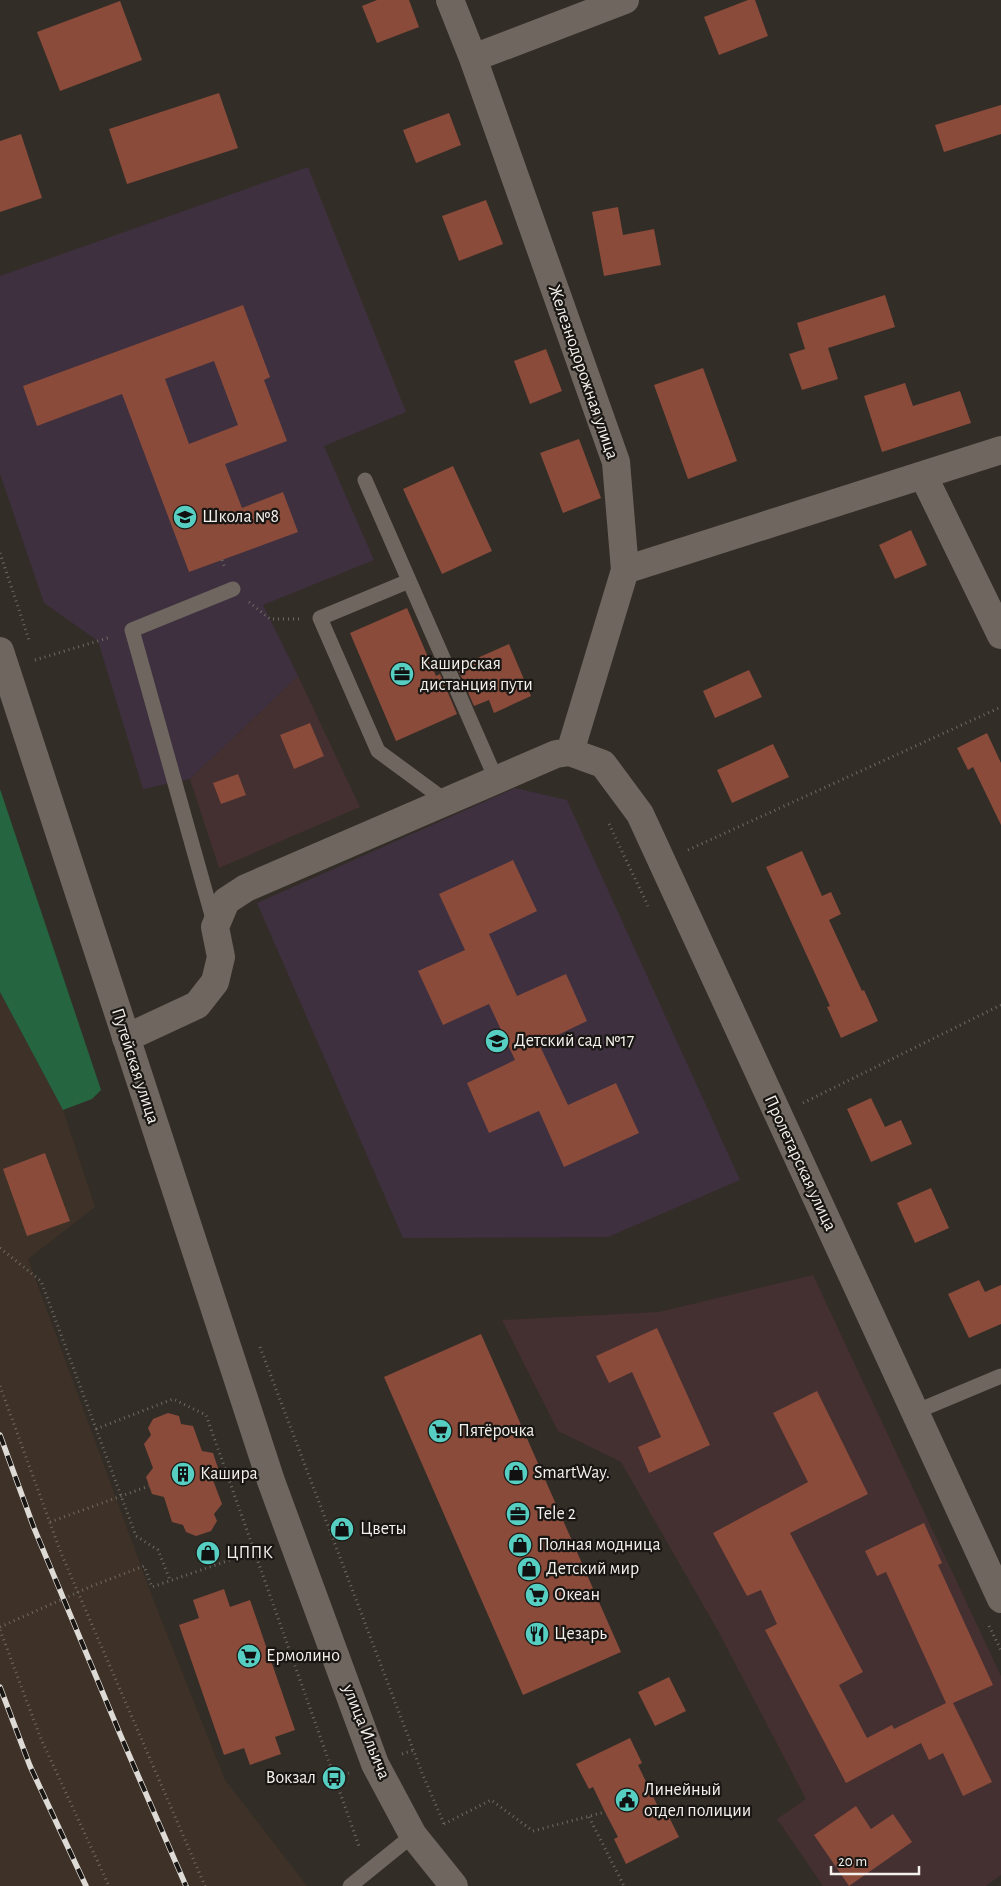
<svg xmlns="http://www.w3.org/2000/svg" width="1001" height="1886" font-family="'Alegreya Sans',sans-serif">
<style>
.built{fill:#3e3228}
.industrial{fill:#442f31}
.education{fill:#3e303e}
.forest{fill:#25653f}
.building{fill:#8a4b3b;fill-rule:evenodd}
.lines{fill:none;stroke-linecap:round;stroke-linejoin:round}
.path{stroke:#6f6a64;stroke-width:3;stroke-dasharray:1 4;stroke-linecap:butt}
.lane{stroke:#6e665f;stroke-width:15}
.street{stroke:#6e665f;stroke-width:28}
.secondary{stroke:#6e665f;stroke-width:28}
.rail-casing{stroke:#dedad5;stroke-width:5.5}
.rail{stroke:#191613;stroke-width:4;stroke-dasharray:11;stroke-linecap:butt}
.labels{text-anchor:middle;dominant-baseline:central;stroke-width:4.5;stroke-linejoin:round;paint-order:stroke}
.street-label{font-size:18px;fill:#f4f0eb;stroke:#191613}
.poi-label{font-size:18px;fill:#f4f0eb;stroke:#191613;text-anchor:start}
</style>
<rect width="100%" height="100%" fill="#332d27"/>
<path class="built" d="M0 992 63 1110 95 1207 28 1259 153 1599 225 1780 307 1886H0Z"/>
<path class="industrial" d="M298 676 360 807 219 868 190 779Z
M813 1275 1001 1676V1875L986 1886H823L777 1819 806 1799 717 1629 621 1462 558 1431 502 1320 659 1312Z"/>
<path class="education" d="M308 167 406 412 324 446 374 560 263 605 298 676 190 779 143 789 98 641 44 603 0 474V276Z
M515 788 567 800 740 1180 608 1237 403 1238 257 903Z"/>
<path class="forest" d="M0 789 101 1090 92 1099 63 1110 0 992Z"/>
<path class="building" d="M377 0H409L419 27 377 43 362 6Z
M748 0H755L768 36 719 55 704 17Z
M120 1 142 60 60 91 37 32Z
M219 93 238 148 127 184 109 129Z
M1001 105V134L944 152 935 125Z
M449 113 461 145 416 163 403 130Z
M21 134 42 198 0 212V141Z
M486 200 503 244 459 261 442 216Z
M618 207 623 235 654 229 661 265 604 276 592 212Z
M885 295 895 327 828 348 838 379 802 390 789 354 805 349 797 323Z
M243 305 270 377 264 380 287 441 225 464 242 508 283 492 298 532 189 572 122 394 37 426 23 386ZM214 361 238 425 189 444 165 379Z
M546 349 562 391 530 404 514 361Z
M703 368 737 461 688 479 654 385Z
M905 383 913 406 960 391 971 423 882 452 864 396Z
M579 439 601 498 563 513 540 453Z
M453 466 492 551 442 574 403 489Z
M911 530 927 565 895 579 879 545Z
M407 608 436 676 440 674 457 714 396 741 350 633Z
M509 644 531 696 494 713 489 700 474 706 457 667Z
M749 670 762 697 715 718 703 691Z
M310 723 324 756 294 769 280 735Z
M987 733 1001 763V825L973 767 968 770 957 748Z
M773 744 789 777 732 803 717 770Z
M238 774 246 795 221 804 213 783Z
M802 851 822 896 831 892 841 914 829 920 862 991 864 990 878 1021 841 1038 827 1007 830 1006 766 867Z
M513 860 537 911 489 934 517 996 566 974 587 1021 539 1044 568 1105 616 1083 639 1133 564 1167 539 1111 489 1133 467 1083 515 1060 489 1004 443 1025 418 971 465 950 439 894Z
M871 1098 885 1127 901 1120 912 1144 871 1162 847 1109Z
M45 1153 70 1221 27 1236 3 1169Z
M931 1188 949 1228 915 1243 897 1203Z
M979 1280 985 1292 1001 1285V1324L969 1338 948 1294Z
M657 1328 710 1445 649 1473 638 1447 661 1437 632 1372 609 1383 596 1356Z
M481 1334 621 1652 523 1695 384 1377Z
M817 1391 868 1494 790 1533 863 1672 839 1685 867 1738 892 1725 894 1729 946 1703 886 1572 877 1576 865 1551 924 1523 942 1563 938 1565 993 1685 953 1703 992 1782 963 1796 943 1753 929 1760 921 1743 846 1783 765 1630 777 1624 761 1590 747 1596 713 1533 808 1482 773 1413Z
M168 1413 179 1416 181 1424 193 1426 202 1451 213 1453 219 1471 213 1480 222 1504 214 1514 217 1521 211 1531 196 1536 186 1532 183 1525 172 1522 164 1497 152 1494 146 1477 153 1468 144 1444 151 1435 148 1428 153 1419Z
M224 1589 230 1607 250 1600 295 1730 275 1737 281 1754 250 1765 244 1748 224 1755 179 1625 199 1618 193 1600Z
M669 1677 686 1711 655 1726 638 1692Z
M630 1738 642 1763 638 1765 662 1815 667 1813 679 1837 626 1864 614 1839 618 1837 605 1812 593 1787 589 1789 576 1764Z
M856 1806 871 1829 893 1814 912 1842 849 1886 814 1835Z"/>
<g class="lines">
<path class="path" d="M0 553 29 640
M222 560 225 568
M249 602 270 619H299
M35 660 111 637
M609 824 648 906
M688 850 1001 707
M803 1103 1001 1005
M0 1248 41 1281 136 1536 158 1550 170 1580
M260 1347 422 1773 445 1826
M0 1386 61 1553 205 1886
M96 1429 173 1399 206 1415 360 1849
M50 1522 149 1486
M989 1626 1001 1650
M0 1627 92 1586 144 1566 152 1587 253 1552
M0 1630 41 1739 109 1886
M402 1754 414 1750
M334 1778 349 1773
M589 1817 624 1886
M444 1824 491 1800 533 1831 605 1812"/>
<path class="lane" d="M365 480 496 779
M409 581 320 618 378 751 446 801
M215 926 132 630 233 589
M915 1412 1001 1376
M350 1886 413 1835"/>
<path class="street" d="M450 0 473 58 616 462 625 570 570 752
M473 58 625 0
M923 475 1001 635
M625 570 1001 450
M126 1038 197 1005 215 982 221 957 215 927 226 901 246 888 556 754 570 752 603 764 640 814 1001 1599"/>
<path class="secondary" d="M0 651 271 1481 375 1764 413 1835 454 1886"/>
<g class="rail-casing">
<path id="rail" d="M0 1435 34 1528 120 1734 186 1886
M0 1687 30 1766 86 1886"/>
</g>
<use href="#rail" class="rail"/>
</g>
<defs>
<g id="school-disc" transform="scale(1.25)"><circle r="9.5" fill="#57cec2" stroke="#191613"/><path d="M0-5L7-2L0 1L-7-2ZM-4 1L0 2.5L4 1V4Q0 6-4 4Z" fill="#111"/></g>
<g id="office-disc" transform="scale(1.25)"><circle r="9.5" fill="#57cec2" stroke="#191613"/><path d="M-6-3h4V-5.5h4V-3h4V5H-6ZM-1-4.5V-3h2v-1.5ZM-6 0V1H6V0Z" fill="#111"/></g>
<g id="supermarket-disc" transform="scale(1.25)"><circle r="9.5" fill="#57cec2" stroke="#191613"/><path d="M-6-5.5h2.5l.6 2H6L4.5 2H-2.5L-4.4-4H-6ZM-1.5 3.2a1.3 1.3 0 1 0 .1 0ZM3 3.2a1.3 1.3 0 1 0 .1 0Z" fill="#111"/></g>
<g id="shop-disc" transform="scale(1.25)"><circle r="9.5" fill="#57cec2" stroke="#191613"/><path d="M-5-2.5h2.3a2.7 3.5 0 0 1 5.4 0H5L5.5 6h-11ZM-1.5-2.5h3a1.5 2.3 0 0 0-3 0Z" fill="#111"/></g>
<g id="building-disc" transform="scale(1.25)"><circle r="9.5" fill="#57cec2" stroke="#191613"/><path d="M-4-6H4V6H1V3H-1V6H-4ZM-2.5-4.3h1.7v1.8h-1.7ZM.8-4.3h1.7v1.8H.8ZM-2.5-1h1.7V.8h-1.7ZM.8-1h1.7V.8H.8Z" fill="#111"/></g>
<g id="restaurant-disc" transform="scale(1.25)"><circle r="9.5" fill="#57cec2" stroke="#191613"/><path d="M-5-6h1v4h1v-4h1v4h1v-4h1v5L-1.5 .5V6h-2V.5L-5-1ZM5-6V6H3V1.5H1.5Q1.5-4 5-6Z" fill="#111"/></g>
<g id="bus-disc" transform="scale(1.25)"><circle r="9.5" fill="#57cec2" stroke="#191613"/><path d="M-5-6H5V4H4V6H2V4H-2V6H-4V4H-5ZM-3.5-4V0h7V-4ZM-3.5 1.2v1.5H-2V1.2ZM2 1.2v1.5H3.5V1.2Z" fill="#111"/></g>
<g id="civic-disc" transform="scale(1.25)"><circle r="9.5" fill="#57cec2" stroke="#191613"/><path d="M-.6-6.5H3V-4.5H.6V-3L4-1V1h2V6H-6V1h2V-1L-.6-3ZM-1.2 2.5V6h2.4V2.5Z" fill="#111"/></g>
</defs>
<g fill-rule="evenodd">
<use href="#school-disc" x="185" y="517"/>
<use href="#office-disc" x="402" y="674"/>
<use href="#school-disc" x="497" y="1041"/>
<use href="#supermarket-disc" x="440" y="1431"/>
<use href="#shop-disc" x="516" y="1473"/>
<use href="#building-disc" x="183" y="1474"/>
<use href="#office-disc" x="518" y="1514"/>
<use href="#shop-disc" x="342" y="1529"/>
<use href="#shop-disc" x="520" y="1545"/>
<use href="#shop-disc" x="208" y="1553"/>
<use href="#shop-disc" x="529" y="1569"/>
<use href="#supermarket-disc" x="537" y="1595"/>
<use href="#restaurant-disc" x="537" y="1634"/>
<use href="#supermarket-disc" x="249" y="1656"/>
<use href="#bus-disc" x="334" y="1778"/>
<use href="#civic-disc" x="627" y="1800"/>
</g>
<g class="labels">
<g class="street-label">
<text transform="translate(583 372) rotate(71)">Железнодорожная улица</text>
<text transform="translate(135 1066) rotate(72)">Путейская улица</text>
<text transform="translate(800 1163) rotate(65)">Пролетарская улица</text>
<text transform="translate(366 1732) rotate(68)">улица Ильича</text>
</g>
<g class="poi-label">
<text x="202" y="517">Школа №8</text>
<text x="420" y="664">Каширская<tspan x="420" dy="21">дистанция пути</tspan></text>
<text x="514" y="1041">Детский сад №17</text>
<text x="458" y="1431">Пятёрочка</text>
<text x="534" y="1473">SmartWay.</text>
<text x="200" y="1474">Кашира</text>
<text x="536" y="1514">Tele 2</text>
<text x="360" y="1529">Цветы</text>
<text x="538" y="1545">Полная модница</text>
<text x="226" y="1553">ЦППК</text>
<text x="546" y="1569">Детский мир</text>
<text x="554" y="1595">Океан</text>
<text x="554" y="1634">Цезарь</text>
<text x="266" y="1656">Ермолино</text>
<text x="316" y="1778" text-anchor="end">Вокзал</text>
<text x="644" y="1790">Линейный<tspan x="644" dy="21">отдел полиции</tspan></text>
</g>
</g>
<path d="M831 1866v8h88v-8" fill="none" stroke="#f4f0eb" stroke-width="2.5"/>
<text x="838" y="1866" font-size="15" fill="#f4f0eb" stroke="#191613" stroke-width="4" paint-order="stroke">20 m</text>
</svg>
